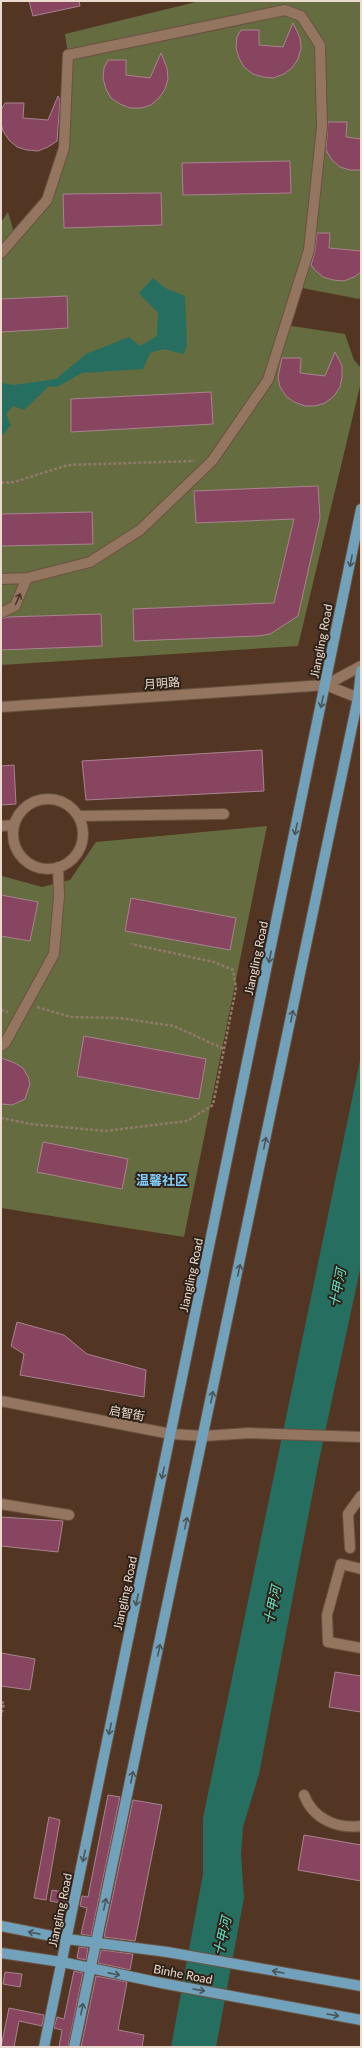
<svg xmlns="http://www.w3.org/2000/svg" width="362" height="2048" font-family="Lato,'Noto Sans SC',sans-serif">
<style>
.green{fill:#656c3f}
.water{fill:#266f60}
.building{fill:#87455f;stroke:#a98390}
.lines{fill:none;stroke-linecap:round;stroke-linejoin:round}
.minor-casing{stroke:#695240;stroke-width:12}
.major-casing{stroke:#695240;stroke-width:12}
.path{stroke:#917a6a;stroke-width:2.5;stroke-dasharray:3 2;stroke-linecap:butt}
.minor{stroke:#94755f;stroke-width:10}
.major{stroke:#72a2bb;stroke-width:10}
.oneway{stroke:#495559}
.oneway2{stroke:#48362a}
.labels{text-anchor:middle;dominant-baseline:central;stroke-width:4;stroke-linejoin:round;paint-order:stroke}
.street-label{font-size:12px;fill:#ebdace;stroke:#2e2118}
.neighbourhood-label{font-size:13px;font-weight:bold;fill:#84d1ff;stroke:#2e2118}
.water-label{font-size:13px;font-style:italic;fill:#63e9cc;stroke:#2e2118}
</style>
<rect width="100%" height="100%" fill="#523623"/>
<path class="green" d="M200 1H361V296L359 299 297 287 285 325 345 334 354 360 361 368V382L298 646 1 665V222L8 212 15 236 47 200 64 148 68 55 65 34Z
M267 826 184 1237 1 1208V874L2 876 42 887 70 880 96 842Z"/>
<path class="water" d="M153 278 165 288 185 296 187 345 184 354 163 349 150 353 143 369 82 373 57 387 49 386 24 410 13 406 6 414 11 425 1 437V383L14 385 56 379 86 354 129 337 140 346 157 336 158 313 139 293Z
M361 1056V1265L318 1465 259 1774 243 1827 241 1855 244 1898 216 2047H171L203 1874V1818Z"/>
<path class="building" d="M29 1H79L80 6 33 16Z
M293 23 300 38 301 48 298 59 292 68 284 74 273 78 263 77 253 74 244 67 239 58 236 48 237 37 241 30H259V45L283 47Z
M161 53 167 68 168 79 165 89 159 98 151 105 141 108H130L120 104 111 98 106 89 103 78 104 68 108 60H126V75L150 78Z
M58 96 60 100 57 141 48 147 38 151 27 150 17 147 9 140 3 131 1 123V110L5 103H24L23 118 48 120Z
M328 122H347L346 137 361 139V170H350L340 167 332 160 326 150Z
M290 161 291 193 183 195 182 163Z
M161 193 162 225 64 228 63 194Z
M317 233H330L329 248 361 251V272L354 277 344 281 333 280 323 277 315 270 311 265 315 251Z
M67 296 68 328 1 332V299Z
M335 352 342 366V377L340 387 334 396 325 403 315 406H305L294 402 286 396 280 387 278 377 282 358H301L300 373 325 376Z
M211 392 213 424 71 432V399Z
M318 486 320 518 298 616 270 634 258 636 134 641 133 609 274 603 294 519 196 523 194 491Z
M92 512 93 544 1 546V514Z
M101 614 102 646 1 650V619L8 617Z
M262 750 264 791 86 800 82 761Z
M14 765 16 804 1 805V766Z
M1 895 38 902 30 941 1 936Z
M131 898 236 918 230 950 125 931Z
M84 1036 206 1059 199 1099 77 1076Z
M1 1058 15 1063 23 1068 28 1077 30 1084 25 1099 12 1105 1 1104Z
M43 1142 128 1159 122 1189 37 1172Z
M17 1322 64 1335 87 1354 146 1370 144 1397 20 1375 24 1354 11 1346Z
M1 1517 63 1521 58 1552 1 1546Z
M1 1653 35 1659 30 1690 1 1686Z
M335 1672 361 1676V1712L329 1707Z
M108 1795 120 1797 91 1936 81 1934 87 1908 80 1906 82 1896 88 1897Z
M133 1800 162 1805 135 1941 104 1937Z
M49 1817 60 1820 46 1900 34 1898Z
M304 1835 361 1845V1881L298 1870Z
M52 1890 69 1893 67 1904 50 1901Z
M79 1947 88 1948 86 1960 77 1958Z
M101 1950 133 1954 130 1970 98 1963Z
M74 1971 83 1973 68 2047H59L62 2030 54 2028 57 2017 64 2019Z
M5 1972 22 1974 20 1987 3 1984Z
M96 1976 127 1982 118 2030 144 2035 142 2047H81Z
M9 2008 44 2015 42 2026 19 2021 14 2047H1Z"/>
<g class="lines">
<g class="minor-casing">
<path id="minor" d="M1 253 47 200 64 148 68 55 285 10 301 16 320 45 322 127 309 250 268 380 212 461 140 530 90 562 27 578 1 579
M1 613 15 606 27 578
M326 685 361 699
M1 707 326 685 361 666
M13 834a35 35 0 1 1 70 0a35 35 0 1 1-70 0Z
M78 816 224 814
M1 826 14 825
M1 1046 5 1043 54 954 59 896 58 867
M1 1401 171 1434 204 1436 249 1433 361 1437
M1 1504 69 1515
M350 1548 348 1514 361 1496
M361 1569 341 1564 327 1615 328 1642 361 1648
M304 1795C313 1819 337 1829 361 1826"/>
</g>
<g class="major-casing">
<path id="major" d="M1 1926 67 1939 167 1952 361 1986
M1 1953 62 1962 161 1983 361 2020
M44 2047 361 509
M74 2047 358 698 361 671"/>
</g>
<path class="path" d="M1 483 14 482 68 465 194 461
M37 1007 71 1017 120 1018 174 1026 224 1049
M1 1010 8 1012
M1 1118 31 1124 105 1131 187 1121 213 1105 236 988 233 970 214 962 131 944
M1 1702 4 1703 1 1716"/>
<use href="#minor" class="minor"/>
<use href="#major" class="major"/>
</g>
<defs><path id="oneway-shaft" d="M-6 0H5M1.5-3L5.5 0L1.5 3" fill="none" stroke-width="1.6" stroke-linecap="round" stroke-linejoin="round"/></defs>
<g class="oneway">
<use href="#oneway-shaft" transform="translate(351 561) rotate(101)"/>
<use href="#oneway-shaft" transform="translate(322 702) rotate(102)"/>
<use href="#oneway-shaft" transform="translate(296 829) rotate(102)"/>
<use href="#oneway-shaft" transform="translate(270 957) rotate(102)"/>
<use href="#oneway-shaft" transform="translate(292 1016) rotate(-78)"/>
<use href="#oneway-shaft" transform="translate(265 1143) rotate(-78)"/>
<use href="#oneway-shaft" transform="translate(239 1270) rotate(-78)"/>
<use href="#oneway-shaft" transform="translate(212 1397) rotate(-78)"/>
<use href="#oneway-shaft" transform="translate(163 1473) rotate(102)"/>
<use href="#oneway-shaft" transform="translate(186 1523) rotate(-78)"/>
<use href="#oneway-shaft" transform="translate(137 1600) rotate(102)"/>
<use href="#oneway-shaft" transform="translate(159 1650) rotate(-78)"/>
<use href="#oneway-shaft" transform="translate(110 1729) rotate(102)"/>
<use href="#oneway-shaft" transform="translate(132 1777) rotate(-78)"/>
<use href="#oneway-shaft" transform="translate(84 1856) rotate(102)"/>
<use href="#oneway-shaft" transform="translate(105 1904) rotate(-78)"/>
<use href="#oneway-shaft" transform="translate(34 1933) rotate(-169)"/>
<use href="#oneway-shaft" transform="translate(278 1972) rotate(-170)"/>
<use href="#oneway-shaft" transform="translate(114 1974) rotate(11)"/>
<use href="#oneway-shaft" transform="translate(199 1990) rotate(10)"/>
<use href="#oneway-shaft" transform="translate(82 2009) rotate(-79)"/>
<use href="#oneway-shaft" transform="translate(333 2015) rotate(10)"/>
</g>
<use class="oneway2" href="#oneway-shaft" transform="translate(18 599) rotate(-66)"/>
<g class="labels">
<g class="street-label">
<text transform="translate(321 641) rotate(-79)">Jiangling Road</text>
<text transform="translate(162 683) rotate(-4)">月明路</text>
<text transform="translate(256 958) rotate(-78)">Jiangling Road</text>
<text transform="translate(191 1275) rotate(-78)">Jiangling Road</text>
<text transform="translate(127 1413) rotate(11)">启智街</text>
<text transform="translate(125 1593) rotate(-78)">Jiangling Road</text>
<text transform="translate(60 1910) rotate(-78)">Jiangling Road</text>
<text transform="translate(183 1974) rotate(11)">Binhe Road</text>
</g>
<g class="neighbourhood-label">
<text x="162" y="1180">温馨社区</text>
</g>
<g class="water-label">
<text transform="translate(337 1288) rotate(-79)">十甲河</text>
<text transform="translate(272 1605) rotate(-78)">十甲河</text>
<text transform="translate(222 1936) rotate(-77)">十甲河</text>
</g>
</g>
<rect width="362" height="2048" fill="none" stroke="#ebdace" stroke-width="4"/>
</svg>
